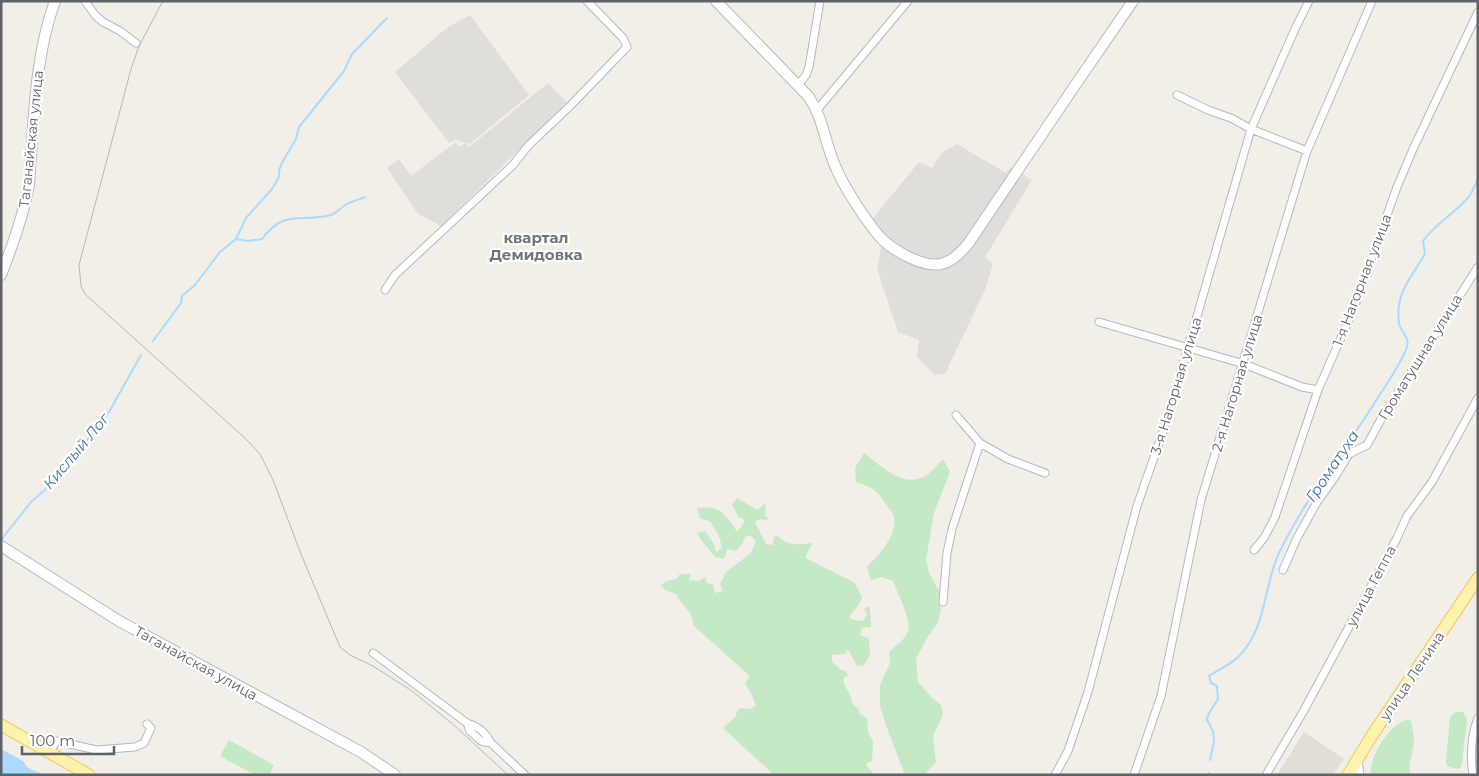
<svg xmlns="http://www.w3.org/2000/svg" width="1479" height="776" font-family="Montserrat,sans-serif">
<style>
.industrial{fill:#e0deda}
.education{fill:#e1ded6}
.green{fill:#c5e8c5}
.water{fill:#aadaff}
.lines{fill:none;stroke-linecap:round;stroke-linejoin:round}
.stream{stroke:#aadaff;stroke-width:2}
.street-casing{stroke:#b5b8bc;stroke-width:9}
.secondary-casing{stroke:#b6babf;stroke-width:12}
.primary-casing{stroke:#f2c960;stroke-width:13}
.street{stroke:#fff;stroke-width:7}
.secondary{stroke:#fff;stroke-width:10}
.primary{stroke:#fff2af;stroke-width:11}
.tram{stroke:#b6b7b8;stroke-width:1}
.labels{text-anchor:middle;dominant-baseline:central;stroke-width:4.5;stroke-linejoin:round;paint-order:stroke}
.street-label{font-size:14px;fill:#5f6368;stroke:#fff}
.neighbourhood-label{font-size:15px;font-weight:bold;fill:#70757a;stroke:#fff}
.water-label{font-size:15px;font-style:italic;fill:#4174aa;stroke:#fff}
</style>
<rect width="100%" height="100%" fill="#f1efe8"/>
<path class="industrial" d="M470 15 529 95 470 144 466 143 469 147 548 83 567 103 441 226 418 214 387 168 399 159 411 176 456 142 460 147 465 143 455 140 449 143 395 72 448 27Z
M957 144 1006 173 1011 167 1032 180 985 257 993 264 985 290 945 374 934 375 917 357 919 340 898 332 877 269 881 248 872 219 919 162 932 168 942 152Z"/>
<path class="education" d="M1304 732 1344 759 1333 775H1277Z"/>
<path class="green" d="M864 453C880 465 900 486 921 478 930 475 937 465 943 459L950 472 934 513 926 560 929 573 939 591 941 611 937 624 928 636 916 659 918 682 932 698 941 705 943 714 933 736 936 762 924 775H903L904 772 888 731 880 706V685L890 663 889 652C895 646 906 639 908 631 912 621 897 592 893 581L882 577 871 580 867 567C878 556 901 532 893 514 891 511 888 507 886 504 877 490 872 487 856 482L855 468Z
M737 498 757 510 766 503 765 516 769 518 766 520 760 519 755 522 766 544 773 545 774 537 777 536C790 546 796 545 812 543L805 558 855 583 862 597C859 608 853 609 849 618L858 621 864 620 867 614 864 609 868 606 870 608 871 627 862 628 860 635 869 639 870 655 864 665 857 666 848 649 845 654 832 655V662L841 670 846 671 848 675 843 679C845 689 851 693 852 703L859 710 860 714 867 718 868 732 873 741 872 761 866 764 868 768 872 771V775H774L723 728 735 717 739 708 750 709 756 706 752 695 745 683 750 676 694 626C692 610 683 607 676 594L665 590 661 585 667 581 676 579 680 574H691L689 580 699 581 705 577 707 583 713 585 715 593 723 591 720 584 726 572 751 553 756 541 750 535 745 537 742 544 736 551 727 549 724 559 715 557C709 548 702 544 697 533L705 531 714 544 716 552 722 548 719 536 710 521 700 519 697 508C718 504 727 515 737 532L742 526 745 520 738 517 732 504Z
M1455 712H1463L1467 719 1462 764 1460 768 1456 769 1447 766 1446 762 1450 717Z
M1407 720 1411 721C1412 728 1414 734 1414 742 1413 753 1408 763 1410 775H1371C1369 757 1389 724 1407 720Z
M229 740 274 765 269 775H255L220 756Z"/>
<path class="water" d="M1 749 23 761 28 768 45 775H1Z"/>
<g class="lines">
<path class="stream" d="M236 239 248 241 262 239C285 208 301 223 331 215 337 213 339 209 344 206 350 201 359 200 365 197
M153 341 181 303 182 296 195 285 220 252 236 239 246 218 272 189 279 177V170L283 161 296 139 299 127 344 71 352 54 387 18
M1 540 31 502 48 487 62 472 109 412 141 355
M1210 760 1214 741 1213 731 1207 720 1208 715 1218 699 1217 686 1211 683 1209 676C1218 670 1230 665 1238 657 1267 629 1263 587 1279 553 1305 498 1345 451 1377 399 1387 383 1400 366 1407 347 1410 337 1400 331 1399 323 1395 293 1411 278 1425 254L1423 241C1435 224 1452 215 1466 200 1472 195 1474 186 1478 179
M1209 773V775"/>
<g class="street-casing">
<path id="street" d="M85 1 95 15 103 22 120 31 136 43
M798 85 806 75 809 67 820 1
M1177 95 1208 110 1231 118 1251 129 1307 151
M817 110 908 1
M385 290 395 275 513 165 528 146 570 106 627 47 623 38 587 1
M1099 322 1244 364 1302 387 1318 390
M980 443 1008 459 1045 473
M1254 550 1264 538 1275 517 1318 390 1354 308 1397 187 1414 147 1478 12
M1283 570 1297 538 1317 502 1335 477 1349 454 1367 445 1380 421 1478 267
M943 602 947 553 952 529 980 443 956 415
M373 653 467 723 470 731 481 741 491 743 525 775
M467 723C479 727 485 732 491 743
M49 752 57 741 96 750 135 747 144 743 151 728 147 724
M1358 760 1360 775
M1055 775 1068 751 1088 692 1137 506 1167 420 1251 129 1295 29 1309 1
M1134 775 1161 696 1201 500 1307 151 1372 1
M1266 775 1303 712 1397 538 1407 516 1432 482 1478 398
M1473 775C1470 755 1471 736 1478 718"/>
</g>
<g class="secondary-casing">
<path id="secondary" d="M716 1 809 97C824 120 825 144 836 168 844 187 866 221 880 237 892 250 923 268 941 264 953 261 960 253 968 244L1076 84 1133 1
M1 275C13 244 23 217 29 184 34 123 34 59 55 1
M1 546 119 621 361 752 395 775"/>
</g>
<g class="primary-casing">
<path id="primary" d="M1 725 89 775
M1348 775 1371 737 1478 578"/>
</g>
<use href="#street" class="street"/>
<use href="#secondary" class="secondary"/>
<use href="#primary" class="primary"/>
<path class="tram" d="M163 1 139 46 131 69 79 265 81 286 85 294 247 440 260 454 273 480 301 554 340 647 350 655 373 666 412 691 455 726 508 775"/>
</g>
<g class="labels">
<g class="street-label">
<text transform="translate(31 139) rotate(-84)">Таганайская улица</text>
<text transform="translate(1362 280) rotate(-69)">1-я Нагорная улица</text>
<text transform="translate(1420 357) rotate(-58)">Громатушная улица</text>
<text transform="translate(1237 383) rotate(-73)">2-я Нагорная улица</text>
<text transform="translate(1176 386) rotate(-73)">3-я Нагорная улица</text>
<text transform="translate(1371 586) rotate(-62)">улица Геппа</text>
<text transform="translate(196 663) rotate(29)">Таганайская улица</text>
<text transform="translate(1412 676) rotate(-56)">улица Ленина</text>
</g>
<g class="neighbourhood-label">
<text x="536" y="237">квартал<tspan x="536" dy="17">Демидовка</tspan></text>
</g>
<g class="water-label">
<text transform="translate(76 451) rotate(-50)">Кислый Лог</text>
<text transform="translate(1332 466) rotate(-56)">Громатуха</text>
</g>
</g>
<rect width="1479" height="776" fill="none" stroke="#5f6368" stroke-width="5"/>
<path d="M22 746v8h92v-8" fill="none" stroke="#5f6368" stroke-width="2.5"/>
<text x="30" y="746" font-size="15" fill="#5f6368" stroke="#ffffff" stroke-width="4" paint-order="stroke">100 m</text>
</svg>
